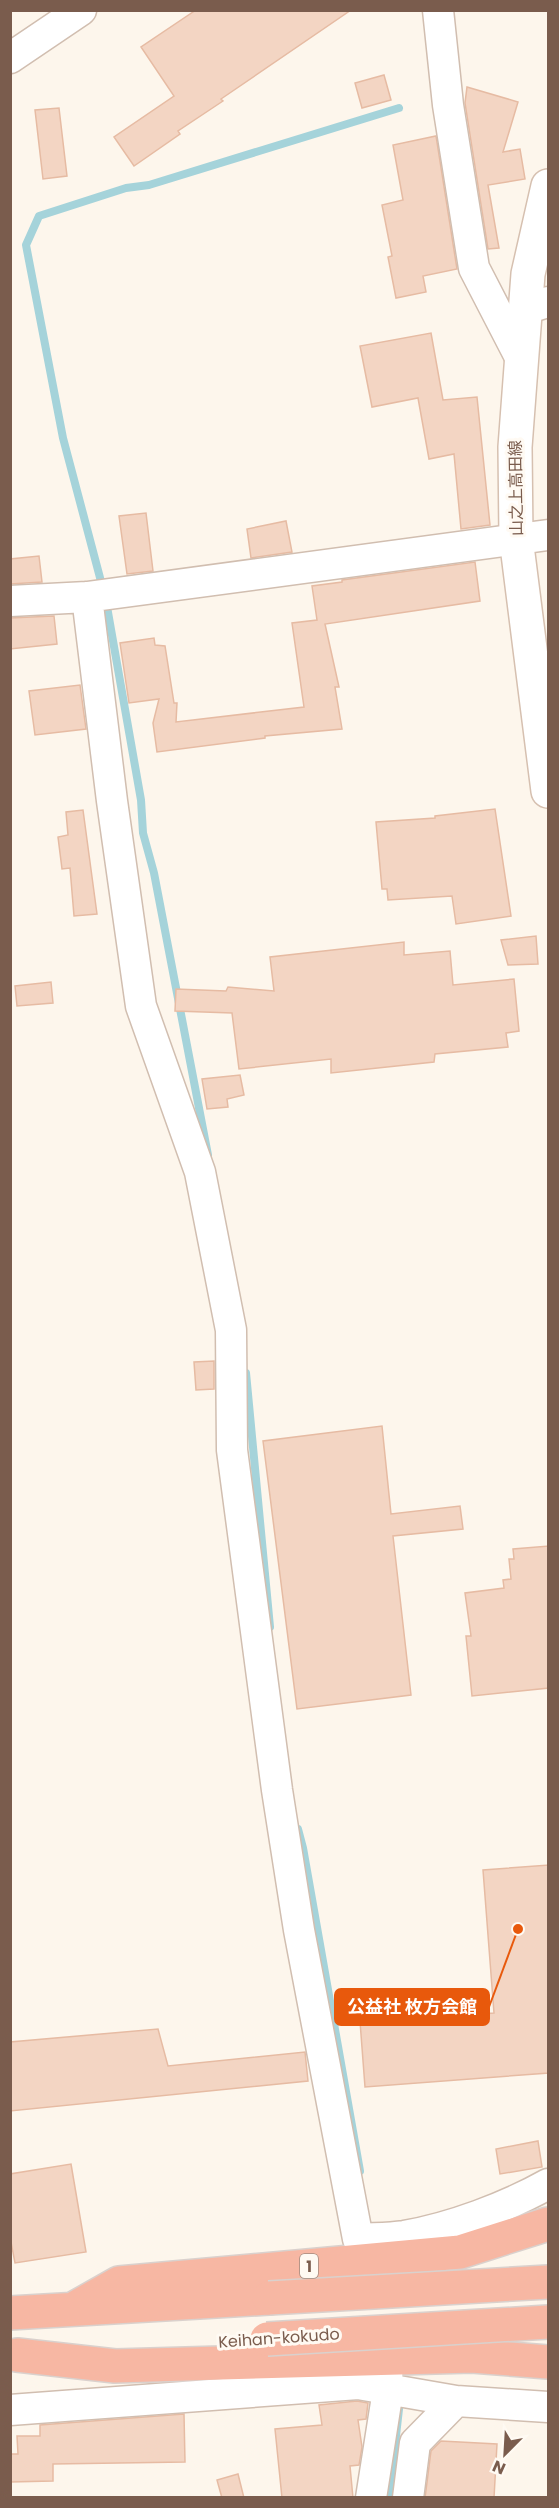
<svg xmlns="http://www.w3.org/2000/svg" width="559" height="2508" font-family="Poppins,'Noto Sans JP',sans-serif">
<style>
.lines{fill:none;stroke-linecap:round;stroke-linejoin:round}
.stream{stroke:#a5d3da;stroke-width:8}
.building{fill:#f3d5c3;stroke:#e6bba3;stroke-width:1.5}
.street-casing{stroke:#d1beb0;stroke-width:33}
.secondary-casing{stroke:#d6c0b0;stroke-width:36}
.highway-casing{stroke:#dad1cd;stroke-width:36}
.street{stroke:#fff;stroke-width:30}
.secondary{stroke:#fff;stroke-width:33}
.highway{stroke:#f7b7a3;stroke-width:33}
.highway-bridge-casing{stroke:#dad1cd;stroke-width:36;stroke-linecap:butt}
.highway-bridge{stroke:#f7b7a3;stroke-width:33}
.labels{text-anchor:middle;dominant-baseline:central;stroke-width:6;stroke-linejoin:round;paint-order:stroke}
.shield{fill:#fffaf3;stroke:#a28b7f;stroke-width:1.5}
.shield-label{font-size:15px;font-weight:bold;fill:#7a5c4d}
.street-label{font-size:16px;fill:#7a5c4d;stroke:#fffaf3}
.leader{fill:none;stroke:#e8590c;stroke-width:2}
.callout-dot{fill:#e8590c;stroke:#fffaf3;stroke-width:2}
.callout{fill:#e8590c;stroke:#e8590c;stroke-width:2}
.callout-label{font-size:18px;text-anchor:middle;font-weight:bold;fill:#fff}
</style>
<rect width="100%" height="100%" fill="#fdf6ec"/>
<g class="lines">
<path class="stream" d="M103 589 63 438 26 245 39 216 126 188 149 185 399 108
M106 601 141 800 143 833 154 873 208 1155
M246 1373 270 1627
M298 1829 303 1848 360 2171
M389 2498 400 2400"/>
</g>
<path class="building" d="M196 10H351L221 99 223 101 178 131 180 134 134 166 114 137 174 96 141 47Z
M384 75 391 100 362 108 355 83Z
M467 87 518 102 503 152 520 149 525 179 488 185 499 248 488 249 465 103Z
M59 108 67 176 43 179 35 110Z
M436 136 457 269 423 276 426 292 396 298 388 257 392 256 382 205 403 200 393 145Z
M431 333 443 400 477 397 490 525 461 529 454 454 429 459 418 398 372 407 360 346Z
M146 513 153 571 127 574 119 516Z
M286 521 292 552 251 558 247 529Z
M39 556 42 582 10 584V559Z
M475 562 480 601 325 624 339 687H335L342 729 265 736V738L157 752 153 723 159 699 129 703 120 643 154 638 155 645 165 646 174 703H177L176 722 304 707 292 623 317 620 312 586 342 582V580Z
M54 616 57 644 10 649V618Z
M80 685 86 729 35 735 29 691Z
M495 809 511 916 456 924 452 896 388 900 387 889H382L376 822 435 818V816Z
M83 810 97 914 74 916 70 868 62 869 58 837 68 835 66 812Z
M536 936 538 964 508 965 501 940Z
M404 942V955L450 951 453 985 514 979 519 1031 506 1033 508 1047 435 1054 434 1062 331 1073V1059L239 1069 232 1013 175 1011 176 989 226 991 228 987 274 991 270 957Z
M51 982 53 1003 17 1006 15 986Z
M240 1075 244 1095 227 1099 228 1107 207 1109 202 1079Z
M214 1361V1389L196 1390 194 1362Z
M382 1426 391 1514 460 1506 463 1529 393 1536 411 1695 297 1709 263 1441Z
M549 1546V1688L472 1696 466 1636H471L465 1593 504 1588 503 1580 511 1579 509 1559H514L513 1549Z
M549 1865V2073L365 2087 358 1995 381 1994 383 2021 494 2013 483 1870Z
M158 2029 168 2066 305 2052 308 2081 10 2111V2042Z
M538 2141 542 2167 500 2174 496 2149Z
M71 2164 86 2252 15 2263 10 2237V2174Z
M357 2401 368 2403 366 2419 358 2420 362 2447 359 2465 350 2466 353 2498H282L275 2429 322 2425 319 2405Z
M184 2414 185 2462 53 2464V2481L10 2482V2454H18L17 2436H40V2425Z
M441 2441 497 2444 494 2498H425L431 2451Z
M238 2474 244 2498H222L217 2480Z"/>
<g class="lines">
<g class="street-casing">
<path id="street" d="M438 10 448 105 474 268 520 357
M10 58 81 10
M525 309 548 302
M87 597 112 801 141 1006 200 1172 231 1330 232 1450 277 1790 299 1930 358 2239C373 2238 389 2238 404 2236 451 2228 507 2207 548 2184
M10 601 87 597 548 535
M10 2410 358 2384 456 2401
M371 2498 388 2390 387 2370
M408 2498 415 2443 456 2401 548 2407"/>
</g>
<g class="secondary-casing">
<path id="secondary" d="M548 186 528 274 515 447 516 538 548 791"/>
</g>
<g class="highway-casing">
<path id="highway" d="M73 2309 119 2283 460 2252 548 2224
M10 2313 269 2298
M17 2355 115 2366 472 2356 548 2362"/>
</g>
<use href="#street" class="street"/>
<use href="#secondary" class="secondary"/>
<use href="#highway" class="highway"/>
<g class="highway-bridge-casing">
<path id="highway-bridge" d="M269 2298 548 2282
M267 2339 548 2322"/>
</g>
<use href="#highway-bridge" class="highway-bridge"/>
</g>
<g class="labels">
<rect class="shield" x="300" y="2254" width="18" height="24" rx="4.5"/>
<g class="shield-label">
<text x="309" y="2266">1</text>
</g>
<g class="street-label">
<text transform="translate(516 488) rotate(-91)">山之上高田線</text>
<text transform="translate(279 2338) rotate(-4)">Keihan-kokudo</text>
</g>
</g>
<path class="leader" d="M518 1929L489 2007"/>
<circle class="callout-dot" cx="518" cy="1929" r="6"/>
<rect class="callout" x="335" y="1989" width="154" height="36" rx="6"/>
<g class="callout-label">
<text x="412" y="2013">公益社 枚方会館</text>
</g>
<rect width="559" height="2508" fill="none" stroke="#7a5c4d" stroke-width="24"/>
<g transform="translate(505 2454) rotate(204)" stroke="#fffaf3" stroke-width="4.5" paint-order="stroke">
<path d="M0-4.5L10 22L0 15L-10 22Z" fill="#7a5c4d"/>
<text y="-9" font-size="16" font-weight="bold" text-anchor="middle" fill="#7a5c4d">N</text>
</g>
</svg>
